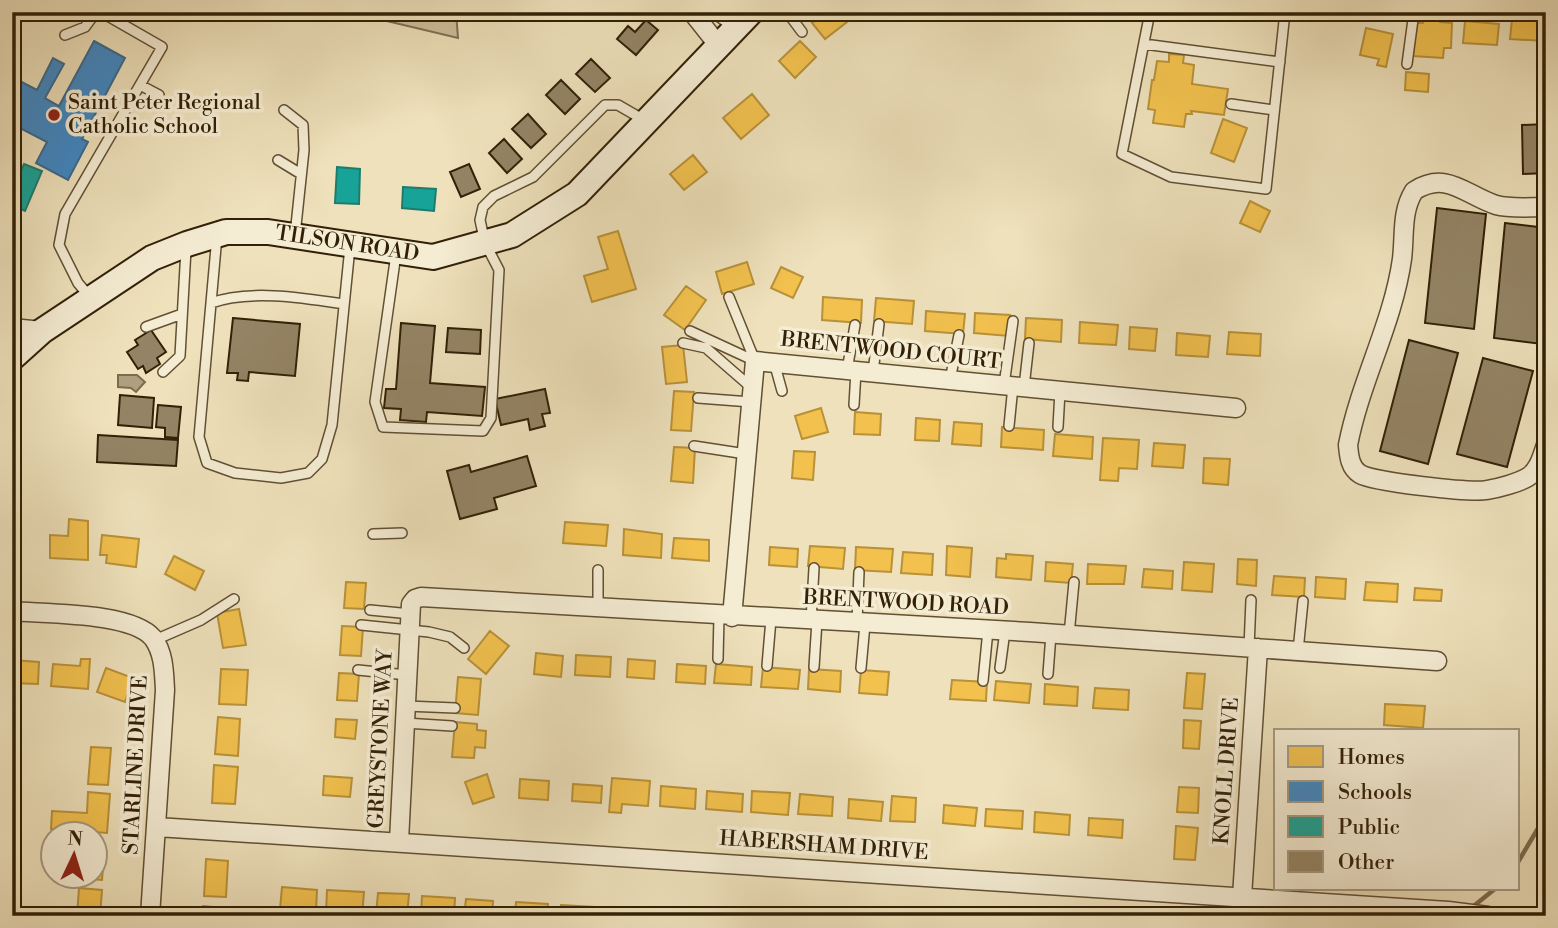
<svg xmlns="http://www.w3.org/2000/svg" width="1558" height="928" font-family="'Libre Bodoni',serif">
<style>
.green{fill:#cec09c;stroke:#807052;stroke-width:2}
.water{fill:#ae9f7e;stroke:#7c6c4e;stroke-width:2}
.homes{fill:#f2c14e;stroke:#b89139;stroke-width:2}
.schools{fill:#3f88c5;stroke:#3b698c;stroke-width:2}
.public{fill:#17a398;stroke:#1f7c6c;stroke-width:2}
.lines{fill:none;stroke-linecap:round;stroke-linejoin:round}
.stream{stroke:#7c6c4e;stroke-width:4.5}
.building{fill:#948465;stroke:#322007;stroke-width:2}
.lane-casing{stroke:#615034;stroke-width:12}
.street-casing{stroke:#615034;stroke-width:21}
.secondary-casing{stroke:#322007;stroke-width:28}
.lane{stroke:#f4ecd3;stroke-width:9}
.street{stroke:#f4ecd3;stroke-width:18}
.secondary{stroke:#f4ecd3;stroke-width:24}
.poi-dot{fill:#8f2418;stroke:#f4ecd3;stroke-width:2.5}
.labels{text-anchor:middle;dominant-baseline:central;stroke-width:7;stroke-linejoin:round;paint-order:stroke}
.poi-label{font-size:21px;fill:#322007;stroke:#f4ecd3;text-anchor:start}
.street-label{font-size:21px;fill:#322007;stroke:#f4ecd3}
</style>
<rect width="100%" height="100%" fill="#eee1bb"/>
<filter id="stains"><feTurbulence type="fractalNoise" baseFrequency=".00286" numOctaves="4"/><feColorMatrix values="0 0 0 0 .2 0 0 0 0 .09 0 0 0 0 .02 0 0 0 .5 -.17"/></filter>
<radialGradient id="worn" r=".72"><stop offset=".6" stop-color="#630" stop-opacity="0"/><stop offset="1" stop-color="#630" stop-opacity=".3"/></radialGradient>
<path class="green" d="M349 12H456L458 38Z"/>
<path class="water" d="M118 375H137L145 382 136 392 131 388 118 387Z"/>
<path class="homes" d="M826 12H840L847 22 825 39 812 23Z
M1424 13 1440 15V22L1452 23 1451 48H1444L1443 58 1413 56 1415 23H1423Z
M1512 19 1546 21 1545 41 1510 39Z
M1465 21 1499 24 1497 45 1463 43Z
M1366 28 1393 34 1386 67 1377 65 1379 59 1360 55Z
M800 41 816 57 795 78 779 61Z
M1169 54 1184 55 1183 63 1194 65 1192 84 1228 89 1224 115 1191 111 1192 114H1186L1184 127 1153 123 1155 110 1148 109 1152 80H1154L1157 61 1169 62Z
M1406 72 1429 74 1428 92 1405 90Z
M752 94 769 115 741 139 723 118Z
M1223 119 1247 128 1234 162 1211 153Z
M693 155 707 172 684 190 670 174Z
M1250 201 1270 211 1260 232 1240 223Z
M618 231 636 289 592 302 584 276 608 269 598 237Z
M747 262 754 284 722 294 716 272Z
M781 267 803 277 793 298 771 288Z
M686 286 706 300 685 330 664 315Z
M823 297 862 300 861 323 822 320Z
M876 298 914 301 912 324 874 321Z
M926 311 965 314 963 334 925 331Z
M975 313 1010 315 1009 336 974 333Z
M1026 318 1062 320 1061 342 1025 339Z
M1080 322 1118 325 1116 345 1079 343Z
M1130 327 1157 329 1155 351 1129 349Z
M1229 332 1261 334 1260 356 1227 354Z
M1177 333 1210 336 1208 357 1176 355Z
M683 345 687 382 666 384 662 347Z
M674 391 694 392 691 431 671 430Z
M821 408 828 432 802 439 795 416Z
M855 412 881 414 880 435 854 434Z
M916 418 940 420 939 441 915 440Z
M954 422 982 424 981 446 952 444Z
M1002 427 1044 430 1043 450 1001 447Z
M1055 434 1093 437 1092 459 1053 456Z
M1103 438 1139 440 1137 469 1119 468 1118 481 1100 480Z
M1154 443 1185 445 1183 468 1152 466Z
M674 447 695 448 693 483 671 481Z
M794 451 815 452 813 480 792 478Z
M1204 458 1230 459 1228 485 1203 483Z
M69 519 88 521V560L50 558V535L68 536Z
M565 522 608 525 606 546 563 543Z
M624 529 662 534 661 558 623 555Z
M102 535 139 539 136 567 106 563 107 555H100Z
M674 538 709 540V561L672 558Z
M810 546 845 548 843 569 808 566Z
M947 546 972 548 970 577 946 575Z
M770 547 798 549 797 567 769 565Z
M856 547 893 549 891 572 855 570Z
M903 552 933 554 932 575 901 573Z
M1006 554 1033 556 1031 580 996 577 997 558 1006 559Z
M174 556 204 571 195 590 165 574Z
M1238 559 1257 560 1256 586 1237 584Z
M1046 562 1073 564 1071 583 1045 581Z
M1184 562 1214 564 1212 592 1182 590Z
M1088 564 1126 566 1124 584H1087Z
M1144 569 1173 571 1172 589 1142 587Z
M1274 576 1305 578 1304 597 1272 595Z
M1316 577 1346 579 1345 599 1315 597Z
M346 582 366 583 364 609 344 608Z
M1366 582 1398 584 1397 602 1364 600Z
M1415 588 1442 590 1441 601 1414 600Z
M239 609 246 645 223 648 217 613Z
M342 626 363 627 361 656 340 655Z
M490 631 509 646 486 674 468 659Z
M536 653 563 656 561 677 534 674Z
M576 655 611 657 610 677 575 675Z
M81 659H90L88 689 51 686 53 664 80 666Z
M628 659 655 661 654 679 627 677Z
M12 660 39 662 38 684 12 683Z
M677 664 706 666 705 684 676 682Z
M716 664 752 667 751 685 714 683Z
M763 667 800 670 798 689 761 687Z
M106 668 133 678 125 702 97 692Z
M221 669 248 670 246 705 219 704Z
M809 669 841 671 840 692 808 689Z
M861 670 889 672 887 695 859 693Z
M339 673 359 674 357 701 337 700Z
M1187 673 1205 674 1202 709 1184 708Z
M458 677 481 679 478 715 455 713Z
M952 680 987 682 986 701 950 699Z
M996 681 1031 684 1029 703 994 700Z
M1045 684 1078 687 1077 706 1044 704Z
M1095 688 1129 690 1128 710 1093 708Z
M1385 704 1425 706 1423 728 1384 725Z
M218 717 240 719 238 756 215 754Z
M336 719 357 720 355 739 335 737Z
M1184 720 1201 721 1199 749 1183 748Z
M455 722 477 724V730L486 731 485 748 475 747 474 758 452 757Z
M91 747 111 748 108 785 88 784Z
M214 765 238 767 235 804 212 803Z
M487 774 494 797 473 804 465 782Z
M324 776 352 778 350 797 323 795Z
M612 778 650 781 648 806 622 804 621 813 609 812Z
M520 779 549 781 548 800 519 798Z
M573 784 602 786 601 803 572 801Z
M661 786 696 789 695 809 660 806Z
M1179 787 1199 788 1198 813 1177 812Z
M707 791 743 794 742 812 706 809Z
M752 791 790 793 788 815 751 812Z
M88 792 110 794 107 833 51 829 52 811 87 813Z
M800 794 833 797 832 816 798 814Z
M892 796 916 798 915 822 890 821Z
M849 799 883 802 881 821 848 818Z
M944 805 977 808 975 826 943 823Z
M986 809 1023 811 1022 829 985 826Z
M1035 812 1070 815 1069 835 1034 832Z
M1089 818 1123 820 1122 838 1088 835Z
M1176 826 1198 828 1195 860 1174 859Z
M94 844 105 845 102 880 80 878V876H94Z
M206 859 228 861 226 897 204 896Z
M282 887 317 890 316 912 280 909Z
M79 888 102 890 100 916H77Z
M327 890 364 892 362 916 326 914Z
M378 893 409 894 407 916 376 915Z
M422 896 455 898 454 916 421 915Z
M466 899 493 901 492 916H464Z
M516 902 548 904 547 916H515Z
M561 905 594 907 593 916H560Z
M203 906 223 908 222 916H203Z
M608 907 642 909 641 916H608Z
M656 910 692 913V916H656Z"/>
<path class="schools" d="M94 41 125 58 82 139 88 142 68 180 36 163 47 142 12 124V77L37 90 53 58 64 64 45 98 59 106Z"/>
<path class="public" d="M24 164 42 171 25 211 12 205V187H14Z
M337 167 360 169 359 204 335 203Z
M403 187 436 189 434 211 402 208Z"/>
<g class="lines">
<path class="stream" d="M1518 862 1546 815
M1470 909 1496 888"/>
</g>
<path class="building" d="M646 20 658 30 636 55 617 39 628 26 635 32Z
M591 59 610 78 595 92 576 74Z
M561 80 580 99 565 114 546 95Z
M528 114 546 134 531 148 512 129Z
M1546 124V173L1523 174 1522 125Z
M504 139 522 159 507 173 489 153Z
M469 164 480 189 461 197 450 172Z
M1437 208 1486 214 1474 329 1425 323Z
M1505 223 1546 228V314L1542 344 1494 338Z
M233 318 300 324 295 376 249 372 248 381 237 380 238 373H227Z
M401 323 435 326 430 383 485 387 482 416 427 412 426 422 400 420 401 409 384 408 386 389H396Z
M448 328 481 330 480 354 446 352Z
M151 330 166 352 157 358 160 364 146 373 143 366 138 369 127 352 138 345 135 340Z
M1409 340 1458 353 1428 464 1380 451Z
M1483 358 1533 371 1507 467 1457 454Z
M545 389 550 413 542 414 545 426 530 430 528 419 501 425 495 399Z
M120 395 154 398 152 428 118 425Z
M158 405 181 407 178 438 165 437V428L156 427Z
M98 435 178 440 176 466 97 462Z
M527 456 536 486 494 498 497 509 460 519 447 471 469 465 471 472Z"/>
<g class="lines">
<g class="lane-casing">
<path id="lane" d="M787 12 802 32
M1150 12 1122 154 1171 177 1266 189 1285 12
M1515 12V16
M65 35 85 27 96 12
M1144 44 1280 62
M1407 64 1414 12
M140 85 159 95
M1231 104 1274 110
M284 110 303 125 304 150 295 235
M278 160 301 174
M217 236 199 437 207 463 235 473 281 478 308 473 322 459 332 425 350 247
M396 254 375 402 383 427 483 431 491 418 499 270 485 243 480 220 483 207 494 196 533 177 605 105H618L644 120
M89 296 78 283 59 245 65 214 162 47 101 12
M729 297 755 361
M211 303C249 289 304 298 344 304
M146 327 182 314
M690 331 755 361
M683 343 706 348 752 388
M774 362 782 391
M847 370 855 325
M163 372 180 356 186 249
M873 372 879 324
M950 380 959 335
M1004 385 1013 321
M1024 387 1029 343
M698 398 751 402
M854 405 856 371
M1009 426 1013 386
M1058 427 1060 391
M694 446 746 454
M373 534 402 533
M598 608V570
M370 610 411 614
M811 621 814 568
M857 622 859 572
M361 625 429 632 450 637 464 648
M1069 635 1074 582
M155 640 201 620 234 599
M1249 647 1251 600
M1298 651 1303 601
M718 659 719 616
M767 666 771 619
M814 667 817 621
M861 668 865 624
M1000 668 1005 631
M358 670 407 675
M1048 674 1051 634
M983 681 988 630
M406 706 455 708
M405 723 452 726"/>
</g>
<g class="street-casing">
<path id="street" d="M692 12 719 46
M720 12 738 25
M1546 207C1530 207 1511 209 1496 205 1465 195 1447 170 1414 191 1401 212 1405 235 1402 259 1393 323 1360 382 1348 445 1349 456 1350 468 1360 474 1373 482 1471 493 1487 490 1499 488 1518 483 1528 477 1539 470 1542 456 1546 445
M12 328 42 331
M12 611C46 614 132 612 153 638 164 653 164 672 165 690L150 916
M732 617 755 361 1236 408
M157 827 1448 911 1488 916
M399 841 411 604 415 599 421 597 1030 632 1437 661
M1242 897 1258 648"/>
</g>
<g class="secondary-casing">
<g id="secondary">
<path id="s1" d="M12 358 42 331 152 258 187 244 226 232H268L433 257 512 235 577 194 751 12"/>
</g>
</g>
<use href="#lane" class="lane"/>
<use href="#street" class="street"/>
<use href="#secondary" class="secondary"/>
</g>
<circle class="poi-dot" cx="54" cy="115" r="7"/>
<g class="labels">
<g class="poi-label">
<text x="68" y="103">Saint Peter Regional<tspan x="68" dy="24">Catholic School</tspan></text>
</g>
<g class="street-label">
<text stroke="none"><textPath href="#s1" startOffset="373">TILSON ROAD</textPath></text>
<text transform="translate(891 351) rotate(6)">BRENTWOOD COURT</text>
<text transform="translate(906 603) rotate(3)">BRENTWOOD ROAD</text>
<text transform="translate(381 739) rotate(-87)">GREYSTONE WAY</text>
<text transform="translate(136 765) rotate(-87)">STARLINE DRIVE</text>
<text transform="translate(1227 771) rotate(-86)">KNOLL DRIVE</text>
<text transform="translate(824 846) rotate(4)">HABERSHAM DRIVE</text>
</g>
</g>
<rect width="1558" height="928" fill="none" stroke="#eee1bb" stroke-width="42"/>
<rect x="14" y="14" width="1530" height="900" fill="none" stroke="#322007" stroke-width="3.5"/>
<rect x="21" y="21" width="1516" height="886" fill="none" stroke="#322007" stroke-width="2"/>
<rect x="1274" y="729" width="245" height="161" fill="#f4ecd3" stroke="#a69a81" stroke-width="2"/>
<rect x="1288" y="746" width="35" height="21" fill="#f2c14e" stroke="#a69a81" stroke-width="2"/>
<text x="1338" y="764" font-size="21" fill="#322007">Homes</text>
<rect x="1288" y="781" width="35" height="21" fill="#3f88c5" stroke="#a69a81" stroke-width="2"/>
<text x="1338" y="799" font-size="21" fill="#322007">Schools</text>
<rect x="1288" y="816" width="35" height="21" fill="#17a398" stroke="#a69a81" stroke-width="2"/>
<text x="1338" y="834" font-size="21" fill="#322007">Public</text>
<rect x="1288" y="851" width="35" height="21" fill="#948465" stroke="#a69a81" stroke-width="2"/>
<text x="1338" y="869" font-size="21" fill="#322007">Other</text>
<g transform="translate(74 855) rotate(4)"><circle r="33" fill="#f4ecd3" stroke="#a69a81" stroke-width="2"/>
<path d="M0-5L12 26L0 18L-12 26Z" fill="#8f2418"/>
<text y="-10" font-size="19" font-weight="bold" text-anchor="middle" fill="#322007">N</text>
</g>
<rect width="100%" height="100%" filter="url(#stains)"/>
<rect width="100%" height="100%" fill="url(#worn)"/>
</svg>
